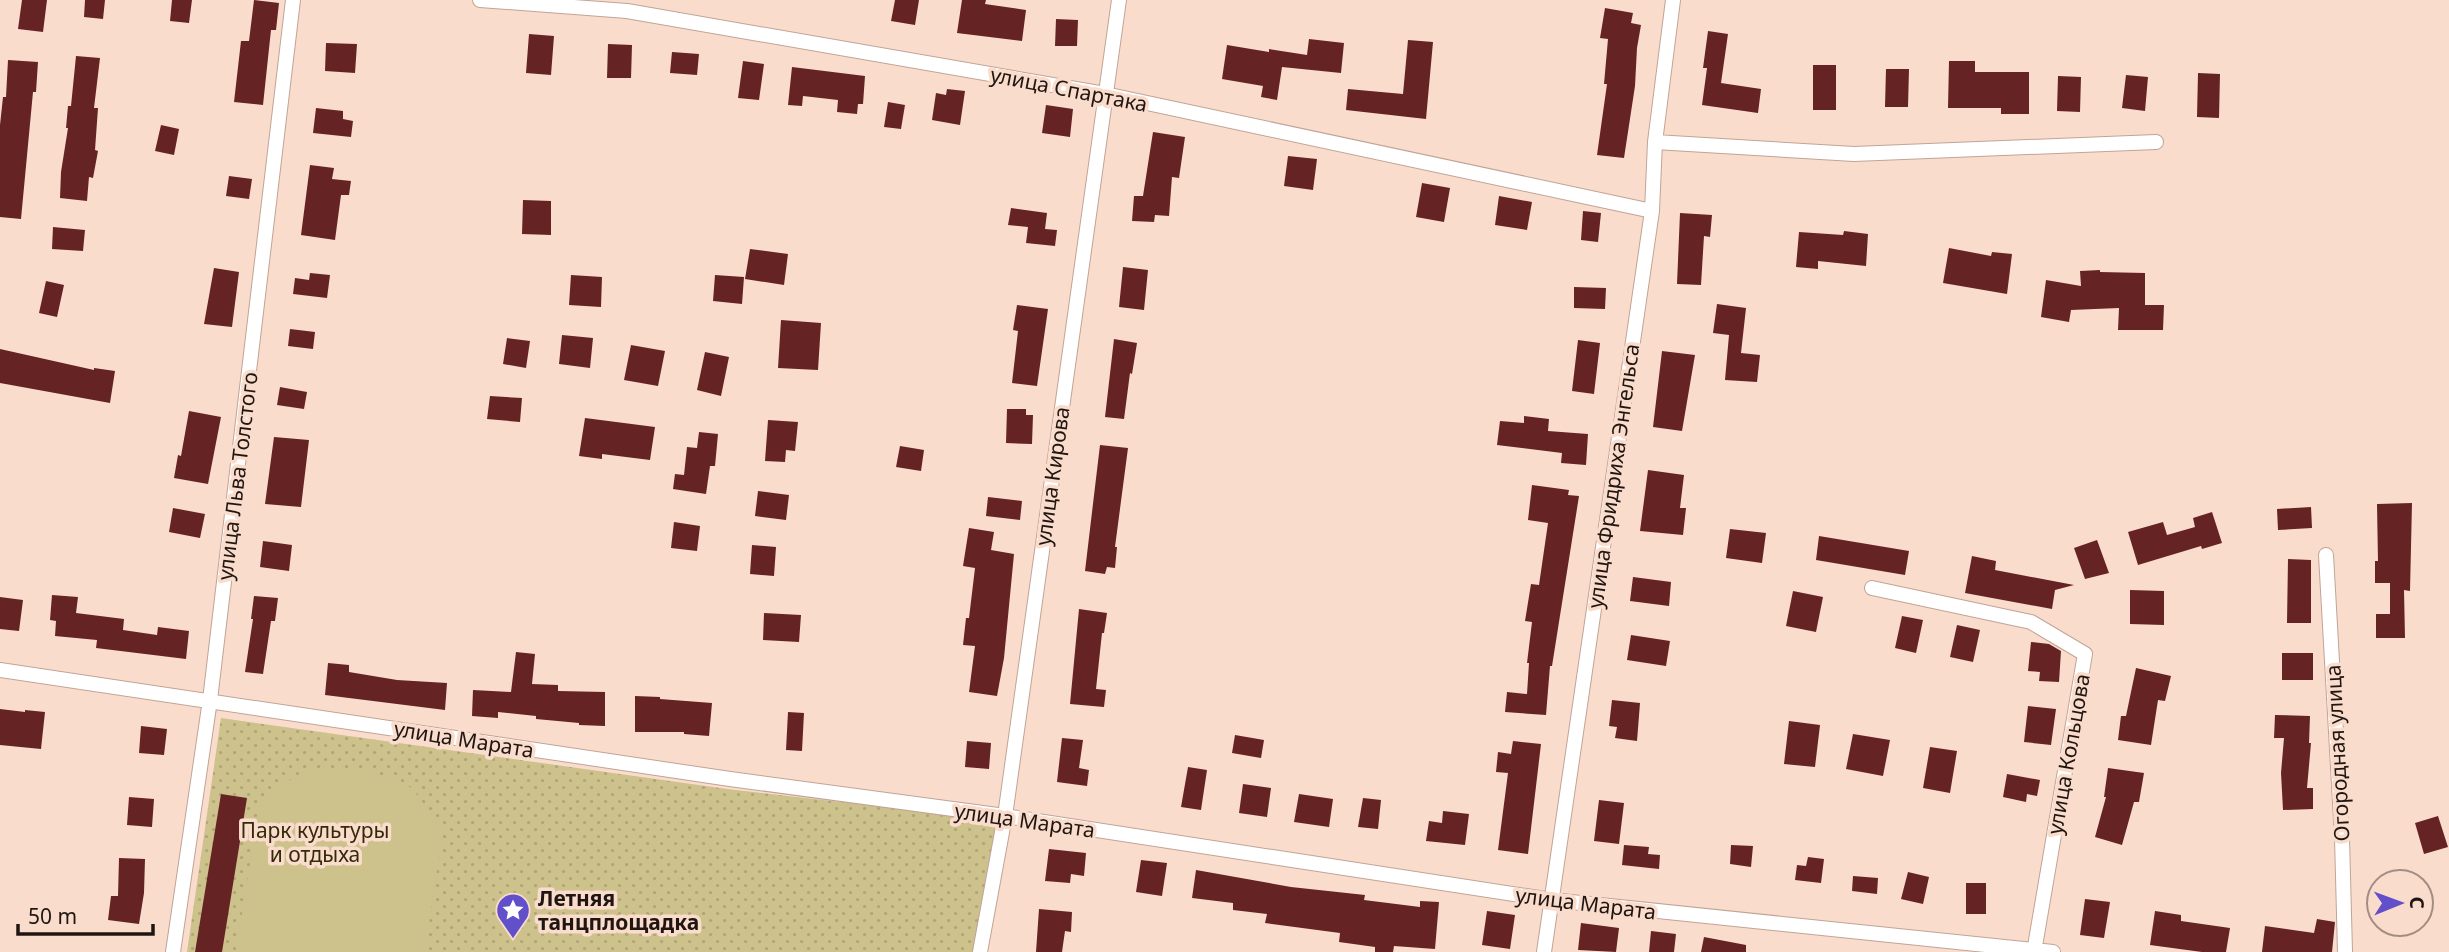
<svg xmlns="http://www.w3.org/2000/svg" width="2449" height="952" font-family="'Noto Sans',sans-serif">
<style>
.park{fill:url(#park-dots)}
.garden{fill:#cdc18c}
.building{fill:#662324}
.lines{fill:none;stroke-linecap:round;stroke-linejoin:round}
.street-casing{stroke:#c0a496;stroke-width:16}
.street{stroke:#fff;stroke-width:14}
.labels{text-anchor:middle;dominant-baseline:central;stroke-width:7;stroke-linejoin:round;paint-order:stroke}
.street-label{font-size:21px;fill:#201611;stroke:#fadccd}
.park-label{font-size:21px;fill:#322a08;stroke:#fadccd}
.poi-label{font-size:21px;font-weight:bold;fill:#201611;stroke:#fadccd;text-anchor:start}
</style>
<defs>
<pattern id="park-dots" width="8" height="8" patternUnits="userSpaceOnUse" patternTransform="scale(1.75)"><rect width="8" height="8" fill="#cdc18c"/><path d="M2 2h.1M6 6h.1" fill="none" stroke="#b0a578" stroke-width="1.8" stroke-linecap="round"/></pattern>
</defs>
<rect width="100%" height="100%" fill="#fadccd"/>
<path class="park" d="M221 718 727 789 999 820 973 952H187Z"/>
<path class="garden" d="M361 768 412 788 443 829 425 952H236L260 799 304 771Z"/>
<path class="building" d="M22 0H47L43 32 18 29Z
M85 0H105L103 19 84 17Z
M172 0H192L189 23 170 21Z
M254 0 279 3 276 30H271L263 105 234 102 241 41H249Z
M895 0H919L915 25 891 21Z
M962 0H986L985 4 1026 10 1022 41 957 33Z
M1605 8 1633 13 1631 23 1641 25 1637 48 1635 86 1624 158 1597 155 1607 84H1604L1608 39 1600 38Z
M1056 19 1078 20 1077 46H1055Z
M1708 31 1728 34 1721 83 1761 89 1758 113 1702 105 1707 68H1703Z
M529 34 554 36 551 75 526 73Z
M1309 39 1344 43 1341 73 1282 67 1277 100 1261 97 1263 86 1222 79 1227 45 1269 52V49L1307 55Z
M1408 40 1433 42 1426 119 1346 110 1348 89 1403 94Z
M326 43 357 44 355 73 325 71Z
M608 44 632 45 631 78H607Z
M672 52 699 54 697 75 670 73Z
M76 56 100 58 94 108H98L95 150 98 151 93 178 89 177 87 201 60 198 61 172 68 128H66L68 106H71Z
M8 60 38 62 36 92H33L21 219 0 217V125L3 97H6Z
M743 61 764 64 759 100 738 98Z
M1949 61H1975V72H2029V114H2001V108H1948Z
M1813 65H1836V110H1813Z
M792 67 865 76 863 104H858L857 114 837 112 838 100 803 96 802 106 788 105Z
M1886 69H1909L1908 107H1885Z
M2198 73 2220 74 2219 118 2197 117Z
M2126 75 2148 77 2145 111 2122 108Z
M2058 76 2081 77 2080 112 2057 111Z
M947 89 965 91 960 125 932 120 936 93 946 95Z
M888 102 905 105 901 129 884 127Z
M1046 105 1073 109 1070 137 1042 133Z
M316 108 343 111V119L353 121 351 137 313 133Z
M161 125 179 129 174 155 155 151Z
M1153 132 1185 137 1179 178 1172 177 1169 216 1155 215 1154 222 1132 221 1134 196H1143Z
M1288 156 1317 159 1313 190 1284 186Z
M310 165 334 168 332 179 351 181 349 195H341L335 240 301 235Z
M229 176 252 179 249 199 226 196Z
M1422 183 1450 188 1444 222 1416 217Z
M1499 196 1532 202 1527 230 1495 225Z
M523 200 551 201V235L522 234Z
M1011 208 1047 213 1045 229 1057 230 1055 246 1026 243 1028 227 1008 225Z
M1583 211 1601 213 1598 242 1581 240Z
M1680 213 1712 215 1710 237 1704 236 1701 285 1677 284Z
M53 227 85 230 83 251 52 249Z
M1844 231 1868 234 1866 266 1818 261V269L1796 267 1799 232 1843 235Z
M1949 248 1991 256 1992 252 2012 254 2007 294 1943 283Z
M750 249 788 254 784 285 745 279Z
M1123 267 1148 270 1144 310 1119 307Z
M214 268 239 272 232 327 204 324Z
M2100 270V272L2145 273V305H2164L2163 330H2118L2119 308 2071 310 2069 322 2041 317 2046 280 2081 286 2080 271Z
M310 273 330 275 327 298 293 294 295 278 309 280Z
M571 275 602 277 601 307 569 305Z
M715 275 744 277 742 304 713 301Z
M46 281 64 285 57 317 39 313Z
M1574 287 1606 288 1605 309 1574 308Z
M1717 304 1746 308 1741 353 1760 355 1757 382 1725 380 1729 335 1713 333Z
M1017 305 1048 309 1037 386 1012 383 1018 331 1013 330Z
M781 320 821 323 818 370 778 368Z
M290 329 315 332 313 349 288 346Z
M562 335 593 338 590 368 559 364Z
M507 338 530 341 526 368 503 364Z
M1114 339 1137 343 1132 374 1130 373 1124 419 1105 417Z
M1578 340 1600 343 1594 394 1572 391Z
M631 345 665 351 658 386 624 380Z
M0 349 94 370V368L115 371 110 403 0 383Z
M1662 351 1695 355 1682 431 1653 427Z
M705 352 729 357 721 396 697 390Z
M280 387 307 392 304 409 277 405Z
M490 396 522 398 520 422 487 419Z
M1007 409H1026V415H1033L1032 444 1006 443Z
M189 411 221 417 208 484 174 478 178 455 181 456Z
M1524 416 1549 419 1548 431 1588 434 1586 465 1561 463 1562 453 1497 445 1500 421 1524 423Z
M585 418 655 427 650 460 602 454V459L579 456Z
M768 420 798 422 795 451 786 450 785 462 765 461Z
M699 432 718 434 715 466H710L706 494 673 489 675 474 684 475 687 447 697 448Z
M274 437 309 440 301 507 265 504Z
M1100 445 1128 448 1115 547H1117L1115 568 1107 567 1105 574 1085 571Z
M900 446 924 450 921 471 896 467Z
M1648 470 1684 475 1680 508H1686L1683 535 1640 531Z
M1532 485 1569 490 1568 495 1579 496 1552 666H1550L1546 715 1505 712 1507 692 1527 694 1529 663H1527L1532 622 1525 621 1531 584 1539 585 1548 523 1528 520Z
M758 491 789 495 786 520 755 516Z
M988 497 1022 501 1020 520 986 516Z
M2412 503 2410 591 2404 590 2405 638H2376V614H2390V583H2375V561H2378L2377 504Z
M2311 507 2312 528 2278 530 2277 509Z
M173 508 205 514 200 538 169 532Z
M2212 512 2222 543 2202 549 2201 546 2138 565 2128 532 2163 522 2167 535 2195 527 2193 518Z
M674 522 700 526 697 551 671 548Z
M969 528 994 532 991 550 1014 554 1004 658 997 696 969 692 975 646 963 645 966 618H969L975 568 963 566Z
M1730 529 1766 533 1762 563 1726 558Z
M1819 536 1909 551 1905 575 1816 560Z
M2097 540 2109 573 2085 579 2074 548Z
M263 541 292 545 289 571 260 567Z
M752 545 776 547 774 576 750 574Z
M1972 556 1996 561 1995 570 2074 585 2055 590 2052 609 1965 593Z
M2288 559 2311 560V623H2287Z
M1633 577 1671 582 1669 606 1630 601Z
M2130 590 2164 591V625L2130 624Z
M1793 591 1823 597 1816 632 1786 626Z
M52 595 78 597 76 613 124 619 123 630 157 635 158 627 189 631 186 659 96 648 97 640 55 636 56 621 50 620Z
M254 596 278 598 275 621H271L263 674 245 672 253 619H251Z
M0 597 23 600 19 631 0 629Z
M1079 609 1107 613 1104 633H1102L1096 689 1106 690 1104 707 1070 704Z
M764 613 801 615 799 642 763 640Z
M1902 616 1923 620 1916 653 1895 648Z
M1957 625 1980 630 1973 662 1950 657Z
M1631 635 1670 641 1666 666 1627 660Z
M2031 642 2049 644 2061 651 2059 682 2039 681 2040 672 2028 671Z
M516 652 535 654 532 684 558 685V691L605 692V726L579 725V723L536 719V716L498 712V718L472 716 473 690 511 692Z
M2282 653H2313V680H2282Z
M328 663 349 665V672L397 680 447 683 445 710 325 695Z
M2136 668 2171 676 2165 701 2158 700 2151 745 2118 740 2121 716H2126Z
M635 696 660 697V699L712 703 709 736 684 734V732H635Z
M1612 700 1640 703 1637 741 1615 738 1617 727 1609 726Z
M2028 706 2056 709 2051 745 2024 742Z
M0 709 25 712V710L45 712 41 749 0 745Z
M788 712 804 713 802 751 786 750Z
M2275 715 2310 716 2309 743H2311L2307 788H2313V809L2283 810 2281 773 2284 738H2274Z
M1789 721 1820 725 1815 767 1784 764Z
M141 726 167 729 164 755 139 753Z
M1853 734 1890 740 1883 776 1846 769Z
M1235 735 1264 740 1261 758 1232 753Z
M1062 738 1083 740 1079 768 1089 770 1087 786 1057 782Z
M967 741 991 743 989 769 965 767Z
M1513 741 1541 744 1528 854 1498 850 1508 773 1496 772 1498 752 1511 754Z
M1930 747 1957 751 1950 793 1923 788Z
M1188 767 1207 770 1201 810 1181 807Z
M2108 768 2144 773 2139 802H2134L2122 845 2095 837 2106 797H2104Z
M2007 774 2040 780 2037 796 2027 794 2026 802 2003 797Z
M1243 784 1271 788 1267 817 1239 813Z
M221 794 247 798 222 952H195Z
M1299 794 1333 799 1329 827 1294 822Z
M129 797 154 799 152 827 127 825Z
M1363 798 1381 800 1378 829 1358 827Z
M1599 800 1624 803 1619 844 1594 841Z
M1443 811 1469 814 1465 845 1426 841 1429 821 1442 823Z
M2438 816 2448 847 2424 854 2415 823Z
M1624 845 1649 847 1648 854 1660 855 1659 869 1622 865Z
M1731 845 1753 846 1751 867 1730 864Z
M1049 849 1086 853 1084 876 1071 874 1070 883 1045 881Z
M1808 857 1824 859 1821 883 1795 880 1797 865 1806 866Z
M119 858 145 859 144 893 139 924 108 920 111 896H118Z
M1141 860 1167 863 1162 896 1136 892Z
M1196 870 1291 887 1365 895 1364 900 1420 907V901L1439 902 1435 949 1394 946 1393 952H1375V947L1339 942 1340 933 1265 923 1267 914 1233 910V903L1192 898Z
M1908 872 1929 877 1923 904 1901 899Z
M1853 876 1878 878 1877 894 1852 891Z
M1966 883H1986V914H1966Z
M2085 899 2110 902 2104 938 2080 935Z
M1039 909 1072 912 1071 932 1065 931 1062 952H1036Z
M1487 911 1515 915 1510 949 1482 945Z
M2155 911 2181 915V921L2230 928 2226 952H2202L2150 945Z
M2317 919 2335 922 2332 952H2262L2265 926 2314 933Z
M1581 923 1619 928 1616 952 1578 950Z
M1651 931 1676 934 1674 952H1649Z
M1704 937 1746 945V952H1701Z"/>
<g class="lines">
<g class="street-casing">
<path id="street" d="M480 0 627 11 1105 94 1652 211
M1655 142 1854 154 2156 142
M2326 555 2342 838 2345 952
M1872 588 2031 622 2085 654 2034 952
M0 670 730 779 1005 816 1552 900 2053 952
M173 952 210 700 293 0
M980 952 1005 816 1119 0
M1544 952 1652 211 1655 142 1673 0"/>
</g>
<use href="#street" class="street"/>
</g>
<defs>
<g id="sight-pin" transform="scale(1.75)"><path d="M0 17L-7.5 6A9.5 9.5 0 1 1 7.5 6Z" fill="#6150c9" stroke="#fadccd"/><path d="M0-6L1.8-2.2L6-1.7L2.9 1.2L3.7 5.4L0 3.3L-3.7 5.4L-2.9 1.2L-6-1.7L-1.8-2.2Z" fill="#fff"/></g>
</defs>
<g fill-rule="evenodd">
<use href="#sight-pin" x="513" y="910"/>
</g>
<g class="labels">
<g class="street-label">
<text transform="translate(1069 89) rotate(11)">улица Спартака</text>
<text transform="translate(237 476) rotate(-83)">улица Льва Толстого</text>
<text transform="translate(1052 476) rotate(-82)">улица Кирова</text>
<text transform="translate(1613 476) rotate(-82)">улица Фридриха Энгельса</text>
<text transform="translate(464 739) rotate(9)">улица Марата</text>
<text transform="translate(2337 753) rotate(-93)">Огородная улица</text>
<text transform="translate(2068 754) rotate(-80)">улица Кольцова</text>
<text transform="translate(1025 820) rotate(8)">улица Марата</text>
<text transform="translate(1586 903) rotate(7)">улица Марата</text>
</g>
<g class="park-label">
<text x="315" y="830">Парк культуры<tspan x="315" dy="24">и отдыха</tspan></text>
</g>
<g class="poi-label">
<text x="538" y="898">Летняя<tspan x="538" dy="24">танцплощадка</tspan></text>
</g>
</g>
<g transform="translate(2400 903) rotate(89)"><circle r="33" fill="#fadccd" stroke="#a38d82" stroke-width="2"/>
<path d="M0-5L12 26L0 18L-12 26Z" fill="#6150c9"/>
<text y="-10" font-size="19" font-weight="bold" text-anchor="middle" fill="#201611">С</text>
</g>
<path d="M18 924v10h135v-10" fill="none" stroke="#201611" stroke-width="3.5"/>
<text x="28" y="924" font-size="21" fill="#201611" stroke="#fadccd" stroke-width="5" paint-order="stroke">50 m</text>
</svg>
